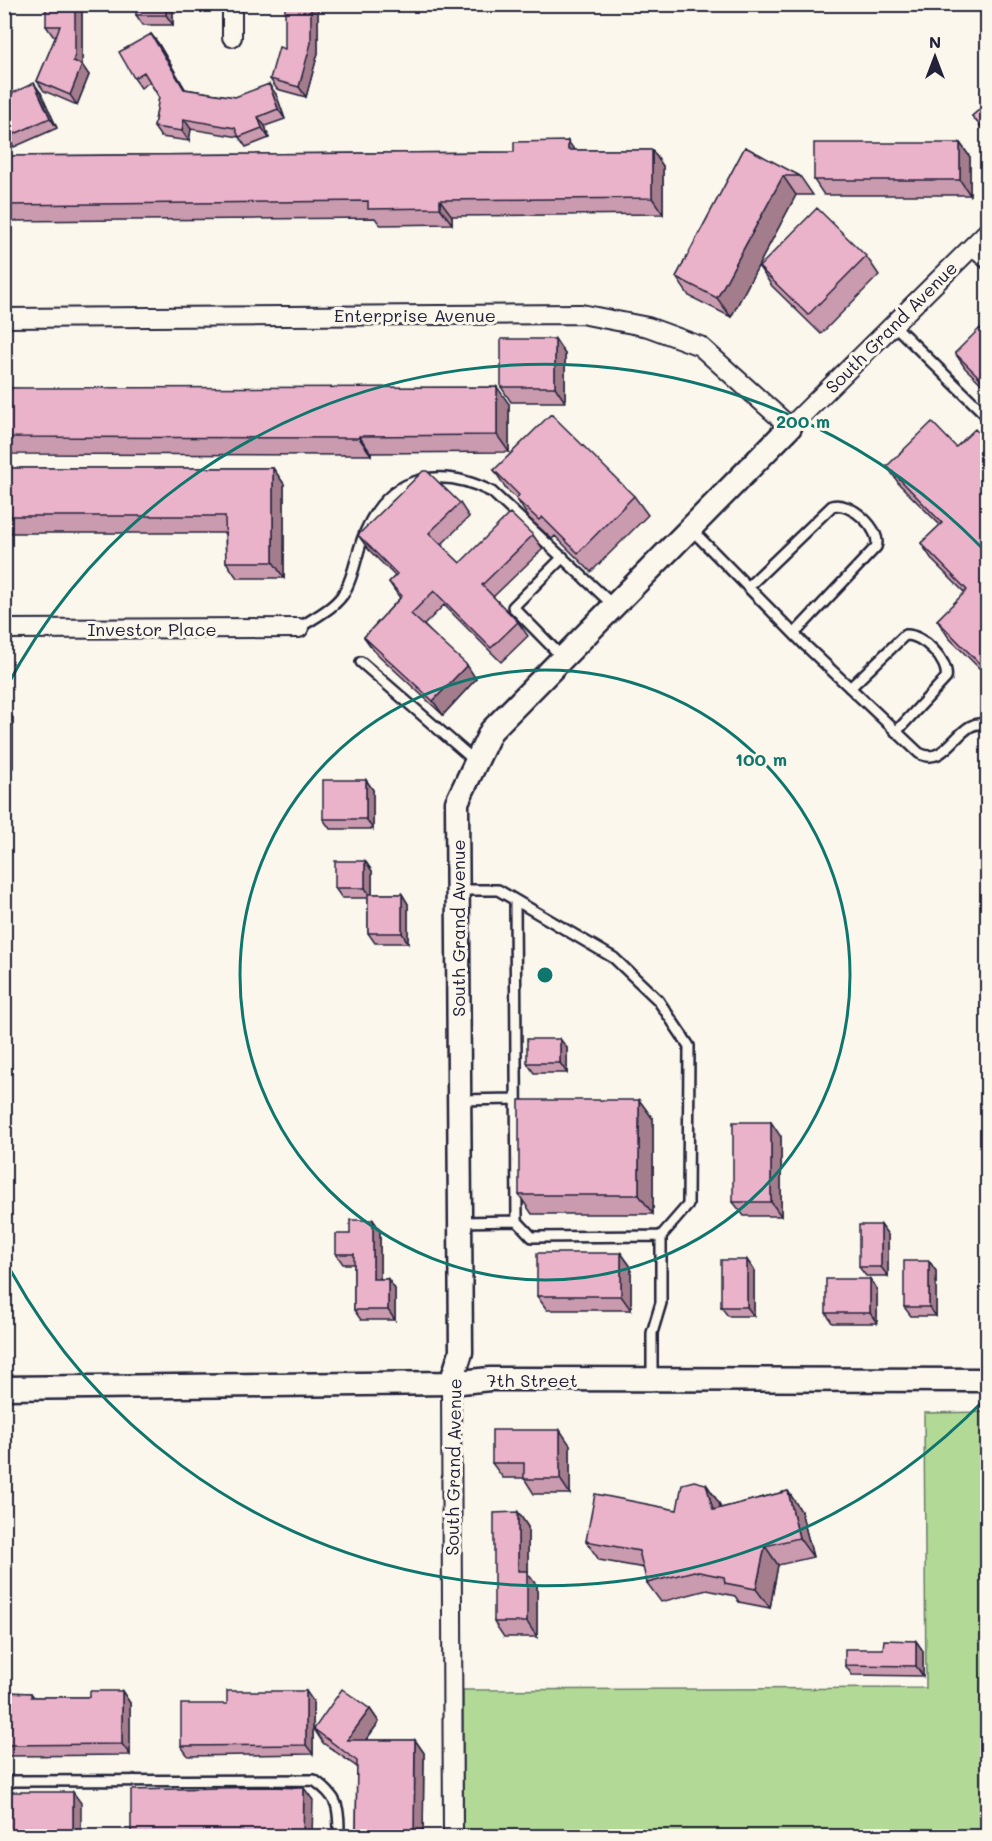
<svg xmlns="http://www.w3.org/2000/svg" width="992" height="1841" font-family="Mali,sans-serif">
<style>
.green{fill:#b2d995;stroke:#6a7e68;stroke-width:1.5}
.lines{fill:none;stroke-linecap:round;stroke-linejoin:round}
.service-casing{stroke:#22223b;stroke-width:14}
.minor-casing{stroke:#22223b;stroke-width:22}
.tertiary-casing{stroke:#22223b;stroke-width:27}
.service{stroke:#fbf7ec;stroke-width:9}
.minor{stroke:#fbf7ec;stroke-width:18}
.tertiary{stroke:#fbf7ec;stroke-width:22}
.wall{fill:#ca9aae;stroke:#22223b;stroke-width:1.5}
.shaded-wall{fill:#a47d8d;stroke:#22223b;stroke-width:1.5}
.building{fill:#ebb3ca;stroke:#22223b;stroke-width:1.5}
.ring{fill:none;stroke:#0f766e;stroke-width:3}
.labels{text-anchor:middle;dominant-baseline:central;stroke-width:6;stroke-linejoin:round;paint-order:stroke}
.street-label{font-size:18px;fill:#22223b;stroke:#fbf7ec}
.centre{fill:#0f766e;stroke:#fbf7ec;stroke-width:3}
.ring-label{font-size:18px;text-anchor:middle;font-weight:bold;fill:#0f766e;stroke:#fbf7ec;stroke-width:6;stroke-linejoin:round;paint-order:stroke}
</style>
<rect width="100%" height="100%" fill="#fbf7ec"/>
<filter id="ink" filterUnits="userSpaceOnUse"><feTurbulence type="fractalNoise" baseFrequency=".0167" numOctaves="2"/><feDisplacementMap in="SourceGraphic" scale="12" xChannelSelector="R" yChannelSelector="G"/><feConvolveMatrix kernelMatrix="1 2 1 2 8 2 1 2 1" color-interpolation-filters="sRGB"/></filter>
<g filter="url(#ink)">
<path class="green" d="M987 1412V1836H463V1690L926 1688 924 1413Z"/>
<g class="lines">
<g class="service-casing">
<path id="service" d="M970 249 988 265
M894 325 988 417
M690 528 806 646 919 753C948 770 961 712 988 726
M748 587 832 506C850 500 883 531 876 547L794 634
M299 628C313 618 337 607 345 591 356 571 357 546 368 526 394 473 444 467 492 492L614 606
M562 657 513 607 563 557
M361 662 475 761
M850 688 905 635C922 633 950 662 946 678L896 732
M458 890H498L614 958 658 1000 689 1046 688 1205 661 1236V1303L652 1333V1380
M515 900 517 1221 532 1237 661 1236
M459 1100 516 1099
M460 1222 517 1221
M4 1784 14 1781 314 1780C339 1798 339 1807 339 1836"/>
</g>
<g class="minor-casing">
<path id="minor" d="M232 4V37
M4 318 581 314 648 327 700 346 790 427 988 231
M4 629 299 628
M451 1383 453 1836"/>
</g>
<g class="tertiary-casing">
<path id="tertiary" d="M451 1383 461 1352 457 802 491 731 790 427
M4 1388 451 1383 490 1379 988 1380"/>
</g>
<use href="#service" class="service"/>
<use href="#minor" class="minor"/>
<use href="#tertiary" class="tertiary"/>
</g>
<path class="wall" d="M82 4V65L89 75 77 105 44 91 37 81 56 36H53L46 26Z
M173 4V25H143L136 15Z
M318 4V53L306 97 277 89 270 79 285 49Z
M151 34 158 43 185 89 235 97 276 94 285 119 265 126 269 138 246 147 239 137 191 129 189 141 161 137 154 127 159 97 150 82 141 88 134 78Z
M41 93 57 128 14 147 8 137Z
M987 103V134L972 116Z
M960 143 970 157V195H824L814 180Z
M745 147 800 176 813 195H796L731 317 689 296 676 277Z
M574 150H652L663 166V214L452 216V224L380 225 375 218 4 221V156L514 152Z
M866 256 879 275 821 334 772 286 759 267Z
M987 336V389L965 368 955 353Z
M555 339 565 354V402H511L501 387Z
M4 388 509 404V452L371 453V455L4 454Z
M987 442V676L949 638 937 620 965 593 933 561 921 543 940 525 899 484 887 466 956 447Z
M4 468H273L284 484V578H237L226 562 225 533H4Z
M494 470 634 496 648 515 591 572 555 536 552 539 529 518 516 498 507 490Z
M460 503 469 517 441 545 460 563 533 535 543 549 493 597 518 622 528 636 501 662 444 605 424 625 476 679 443 715 374 651 364 637 400 598 389 582 395 576 368 549 358 535Z
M4 706 13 718V767H4Z
M366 780 373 790V829H330L323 819Z
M365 861 372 871V894H402L408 904V943H375L368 933V898H342L335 888Z
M560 1039 567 1048V1073H534L527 1063Z
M639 1100 653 1119V1214H532L519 1195Z
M781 1137V1216H744L733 1202Z
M373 1220 380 1230V1279H388L395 1289V1320H361L354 1310V1264H343L336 1254 350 1234Z
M881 1225 888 1235V1276H866L859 1267Z
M621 1253 631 1267V1310H547L537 1296Z
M747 1260 754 1270V1316H728L721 1307Z
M929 1261 936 1271V1316H911L904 1307Z
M870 1279 877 1289V1323H832L826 1313Z
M570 1445V1494H534L524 1478H503L492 1463Z
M706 1484 719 1503 721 1508 788 1491 801 1511 813 1557 778 1565 770 1608 739 1602 735 1596 707 1590 661 1602 647 1583 644 1568 599 1560 586 1541 677 1510Z
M518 1512 528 1527V1574L537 1586V1637H504L494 1622Z
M916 1641 923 1651V1676L852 1675 845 1665 883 1649Z
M122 1691 130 1703V1755L4 1756V1692L31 1693 34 1697H90Z
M313 1701V1754L188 1756 181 1746 227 1704Z
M370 1709 379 1722 366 1740H415L424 1753 423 1836H356L357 1767 323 1743 314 1729Z"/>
<path class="shaded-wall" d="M75 4H82V65L73 61Z
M166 4H173V25L166 15Z
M311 4H318V53L306 97 299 87Z
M151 34 158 43 191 99 184 89Z
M82 65 89 75 77 105 70 95Z
M34 83 41 93 57 128 50 118Z
M269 84 276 94 285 119 278 109Z
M258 117 265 126 269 138 262 128Z
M184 119 191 129 189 141 182 131Z
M568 141 580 158 568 150Z
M960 143 970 157V195L960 180Z
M652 150 663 166V214L652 198Z
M783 176 796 195 731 317 717 298Z
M440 200 452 216V224L440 208Z
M555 339 565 354V402L555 387Z
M497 387 509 404V452L497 435Z
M359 436 371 453V455L359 438Z
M273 468 284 484V578L273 562Z
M467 665 476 679 443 715 433 701Z
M4 706 13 718V767L4 754Z
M366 780 373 790V829L366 819Z
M365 861 372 871V898L365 888Z
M402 894 408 904V943L402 933Z
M560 1039 567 1048V1073L560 1063Z
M639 1100 653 1119V1214L639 1195Z
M771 1122 781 1137V1216L771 1202Z
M373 1220 380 1230V1289L373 1279Z
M881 1225 888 1235V1276L881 1267Z
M621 1253 631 1267V1310L621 1296Z
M747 1260 754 1270V1316L747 1307Z
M929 1261 936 1271V1316L929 1307Z
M388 1279 395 1289V1320L388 1310Z
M870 1279 877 1289V1323L870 1313Z
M560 1430 570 1445V1494L560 1479Z
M706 1484 719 1503 726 1529 713 1510Z
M788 1491 801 1511 813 1557 799 1538Z
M518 1512 528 1527V1574L537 1586V1637L527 1622 518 1571Z
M765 1546 778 1565 770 1608 756 1589Z
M916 1641 923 1651V1676L916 1666Z
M122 1691 130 1703V1755L122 1744Z
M306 1691 313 1701V1754L306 1745Z
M370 1709 379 1722 356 1753 347 1740Z
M415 1740 424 1753 423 1836H414Z
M304 1788 313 1800 312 1836H303Z
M73 1792 81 1803V1836H73Z"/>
<path class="building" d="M46 4H75V55L73 61 82 65 70 95 37 81 60 26H46Z
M136 4H166V15H136Z
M285 4H311V43L299 87 270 79 279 47 285 49Z
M151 34 184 89 235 97 269 84 278 109 258 117 262 128 239 137 235 128 184 119 182 131 154 127 159 97 144 72 134 78 119 52Z
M34 83 50 118 8 137 4 131V97Z
M987 103V125L983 129 972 116Z
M568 141V150H652V198L440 200V208L368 209V201L4 205V156L514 152V142Z
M814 143H960V180H814Z
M745 147 800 176H783L717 298 676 277Z
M817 208 866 256 808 315 759 267Z
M980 328 987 336V385L955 353Z
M501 339H555V387H501Z
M497 387V435L359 436V438L4 437V388Z
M551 414 634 496 578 553 542 517 539 520 516 499 519 495 494 470Z
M932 422 956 447 975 429 987 442V661L982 666 937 620 967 590 921 543 942 523 887 466Z
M4 468H273V562H226L225 516H4Z
M423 471H427L460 503 429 533 460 563 510 513 533 535 482 585 518 622 491 648 434 591 411 614 467 665 433 701 364 637 402 596 389 582 397 574 358 535Z
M323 780H366V819H323Z
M335 861H365V888H335Z
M368 894H402V933H368Z
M527 1039H560V1063H527Z
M519 1100H639V1195H519Z
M733 1122H771V1202H733Z
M350 1220H373V1279H388V1310H354V1254H336V1234H350Z
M859 1225H881V1267H859Z
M537 1253H621V1296H537Z
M721 1260H747V1307H721Z
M904 1261H929V1307H904Z
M826 1279H870V1313H826Z
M492 1430H560V1479H524V1463H492Z
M694 1481 706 1484 713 1510 788 1491 799 1538 765 1546 756 1589 725 1583 724 1577 694 1571 647 1583 639 1551 586 1541 595 1494 677 1510 682 1484Z
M518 1512V1571H527V1622H494V1513Z
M884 1640 916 1641V1666L845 1665V1649H883Z
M342 1689 370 1709 347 1740H415L414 1836H356L357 1761 314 1729Z
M90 1691H122V1744L4 1745V1692L31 1693V1697H90Z
M227 1691H306V1745L181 1746V1704H227Z
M268 1787 304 1788 303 1836H131V1790Z
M4 1792H73V1836H4Z"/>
</g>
<g class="ring">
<circle cx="545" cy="975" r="305"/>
<path d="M985 1399A611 611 0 0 1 6 1262M6 688A611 611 0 0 1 985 551"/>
</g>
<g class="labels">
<g class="street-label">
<text x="415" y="315">Enterprise Avenue</text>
<text transform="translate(891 327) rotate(-45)">South Grand Avenue</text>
<text x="152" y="629">Investor Place</text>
<text transform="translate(458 928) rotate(-90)">South Grand Avenue</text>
<text x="532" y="1380">7th Street</text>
<text transform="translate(453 1467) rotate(-89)">South Grand Avenue</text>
</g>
</g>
<circle cx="545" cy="975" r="9" class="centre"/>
<g class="ring-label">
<text x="803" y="428">200 m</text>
<text x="761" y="766">100 m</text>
</g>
<rect width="992" height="1841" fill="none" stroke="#fbf7ec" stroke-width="24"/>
<rect x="12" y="12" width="968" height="1817" fill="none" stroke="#22223b" stroke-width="2" filter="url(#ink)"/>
<g transform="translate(935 57)" stroke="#fbf7ec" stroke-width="4.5" paint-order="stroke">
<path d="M0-4.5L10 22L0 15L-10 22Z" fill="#22223b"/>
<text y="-9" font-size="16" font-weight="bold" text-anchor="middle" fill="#22223b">N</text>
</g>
</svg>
